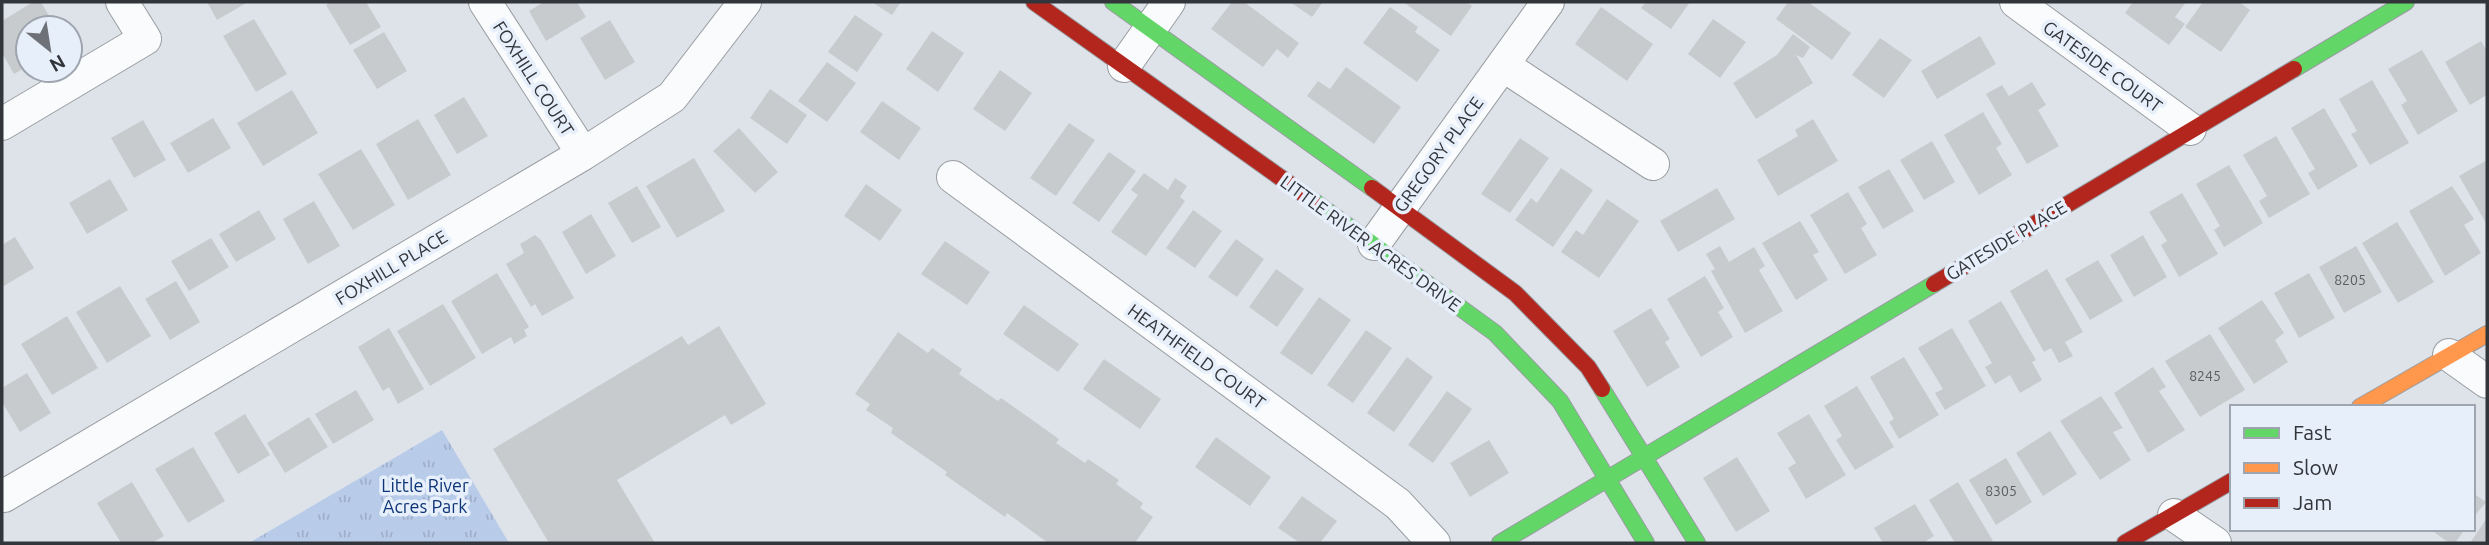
<svg xmlns="http://www.w3.org/2000/svg" width="2489" height="545" font-family="Ubuntu,sans-serif">
<style>
.park{fill:url(#park-tufts)}
.building{fill:#c8cbcd}
.lines{fill:none;stroke-linecap:round;stroke-linejoin:round}
.street-casing{stroke:#999da1;stroke-width:34}
.fast-casing{stroke:#999da1;stroke-width:18}
.slow-casing{stroke:#999da1;stroke-width:18}
.jam-casing{stroke:#999da1;stroke-width:18}
.street{stroke:#fafbfc;stroke-width:32}
.fast{stroke:#63d668;stroke-width:16}
.slow{stroke:#ff974d;stroke-width:16}
.jam{stroke:#b3261e;stroke-width:16}
.labels{text-anchor:middle;dominant-baseline:central;stroke-width:7;stroke-linejoin:round;paint-order:stroke}
.number-label{font-size:14px;fill:#5a5d61}
.street-label{font-size:18px;fill:#32353a;stroke:#e7effb}
.park-label{font-size:18px;fill:#0d3577;stroke:#e7effb}
</style>
<defs>
<pattern id="park-tufts" width="24" height="20" patternUnits="userSpaceOnUse" patternTransform="scale(1.75)"><rect width="24" height="20" fill="#b8cbe9"/><path d="M3 7l-1-3M5 7V3M7 7l1-3M15 17l-1-3M17 17v-4M19 17l1-3" fill="none" stroke="#9fafc9"/></pattern>
</defs>
<rect width="100%" height="100%" fill="#dee3ea"/>
<path class="park" d="M442 430 509 543H249Z"/>
<path class="building" d="M33 2H41L56 28H28V66L14 74 2 53V21Z
M207 2H248L217 20Z
M331 2H366L381 27 350 45 326 5Z
M544 2H577L586 17 546 41 529 11Z
M872 2H901L892 15Z
M1232 2H1244L1299 43 1288 58 1277 49 1263 67 1211 29Z
M1290 2H1323L1312 17Z
M1403 2H1466L1472 6 1451 36Z
M1646 2H1690L1671 29 1641 8Z
M1788 2H1808L1851 33 1832 60 1776 19Z
M2133 2H2186L2175 17 2185 24 2169 45 2125 13Z
M2203 2H2239L2250 10 2221 52 2185 27Z
M1390 7 1418 27 1415 32 1440 50 1417 82 1363 43Z
M1601 7 1653 44 1627 81 1575 44Z
M855 15 883 34 857 72 828 52Z
M254 19 287 74 256 92 223 36Z
M1713 19 1746 42 1720 78 1688 54Z
M610 20 635 62 605 80 580 38Z
M932 31 964 53 938 92 906 69Z
M384 32 407 71 377 89 353 50Z
M1793 34 1810 47 1803 58 1796 55 1813 83 1756 119 1733 83 1777 55Z
M1980 36 1996 64 1937 99 1921 71Z
M1880 38 1912 60 1884 98 1852 75Z
M2481 41 2487 51V95L2470 105 2445 62Z
M2422 50 2458 111 2418 135 2401 105 2407 101 2388 69Z
M827 62 856 83 827 122 798 101Z
M1346 67 1401 107 1374 144 1307 96 1318 81 1330 89Z
M1000 70 1032 93 1005 131 973 109Z
M2372 80 2409 143 2370 165 2351 134 2357 131 2339 99Z
M2032 82 2046 105 2038 110 2059 146 2027 164 1986 94 2002 85 2009 96Z
M770 89 807 115 787 144 750 118Z
M292 90 318 133 263 166 237 123Z
M464 97 488 136 457 154 434 115Z
M882 101 921 128 899 160 860 132Z
M2324 108 2358 166 2318 190 2308 173 2315 169 2291 128Z
M1983 112 2002 144 1996 148 2012 175 1979 195 1944 135Z
M213 118 231 148 188 173 170 143Z
M418 119 451 175 408 200 376 144Z
M1813 119 1838 161 1778 196 1757 160 1798 136 1795 130Z
M143 120 166 160 134 178 111 138Z
M1069 123 1095 140 1056 196 1030 178Z
M739 128 778 172 755 193 713 151Z
M2276 136 2310 194 2269 218 2259 201 2267 196 2243 155Z
M1520 138 1549 158 1510 213 1481 194Z
M1932 141 1955 182 1924 200 1900 160Z
M361 149 395 205 353 230 318 174Z
M1109 152 1136 171 1099 222 1072 203Z
M694 158 725 211 677 238 646 186Z
M2487 160V225L2459 176Z
M2229 165 2263 223 2224 247 2214 230 2220 226 2196 184Z
M1561 168 1593 190 1553 247 1515 220 1531 198 1537 203Z
M1889 169 1914 211 1883 229 1858 187Z
M1144 173 1168 190 1175 178 1187 186 1180 197 1185 201 1146 256 1111 232 1138 195 1131 190Z
M110 179 128 210 87 234 69 203Z
M866 184 902 210 880 241 844 216Z
M637 186 661 227 632 243 608 203Z
M2452 186 2474 219 2464 225 2481 253 2445 276 2409 211Z
M1717 188 1735 219 1678 252 1660 221Z
M1848 192 1867 224 1861 228 1877 255 1845 274 1810 215Z
M2182 193 2218 254 2179 277 2161 245 2167 241 2149 212Z
M1607 199 1639 221 1599 278 1561 252 1576 230 1583 235Z
M314 201 340 246 308 264 283 219Z
M259 210 276 239 236 262 219 234Z
M1193 210 1222 231 1195 268 1166 248Z
M591 214 616 256 586 274 562 232Z
M1800 221 1819 252 1813 255 1828 280 1796 300 1762 243Z
M2397 222 2434 282 2398 303 2362 243Z
M535 235 541 240 574 298 542 316 535 304 531 307 506 264 524 253 520 244Z
M2143 235 2167 277 2134 297 2110 255Z
M15 237 34 268 2 287V245Z
M211 238 229 267 189 291 171 261Z
M1236 239 1264 259 1237 297 1208 277Z
M945 241 990 272 967 305 921 274Z
M1720 246 1729 262 1754 247 1765 266 1759 270 1783 311 1745 333 1711 271 1715 269 1706 254Z
M2356 246 2382 292 2344 313 2319 267Z
M2098 260 2123 301 2090 320 2065 279Z
M1276 269 1304 289 1277 327 1249 307Z
M2047 269 2083 332 2065 342 2073 356 2059 363 2051 348 2044 352 2010 291Z
M497 273 529 327 524 330 527 336 514 344 511 337 482 354 451 301Z
M2309 273 2335 318 2299 338 2274 293Z
M1705 276 1724 308 1718 312 1733 337 1701 357 1667 299Z
M176 281 200 322 170 340 145 299Z
M120 286 151 336 107 363 76 312Z
M1319 297 1351 320 1312 375 1280 353Z
M2262 300 2284 333 2275 340 2288 362 2254 384 2218 328Z
M2001 301 2036 360 2032 362 2042 380 2020 393 2010 375 1995 384 1985 367 1992 363 1968 321Z
M443 304 476 358 430 386 397 331Z
M1024 305 1079 344 1058 372 1003 334Z
M1651 308 1670 339 1665 342 1680 367 1647 387 1613 331Z
M67 316 98 368 52 395 21 344Z
M719 326 766 404 731 425 725 415 617 480 655 543H549L493 449 682 336 688 345Z
M389 328 424 389 398 404 389 387 383 391 358 347Z
M1952 328 1986 386 1945 410 1935 393 1943 389 1918 348Z
M1366 330 1392 348 1353 403 1327 385Z
M898 332 928 353 932 348 962 369 959 374 998 401 1001 398 1059 439 1056 443 1085 463 1088 459 1119 480 1116 484 1143 503 1140 508 1153 517 1135 543H1048L1007 513 1005 517 945 475 947 472 891 433 893 428 866 410 870 404 855 394Z
M2210 334 2245 390 2200 417 2165 361Z
M1407 357 1433 377 1394 432 1367 413Z
M1904 357 1939 415 1899 439 1889 422 1894 419 1870 377Z
M1104 359 1161 399 1140 429 1083 389Z
M2153 367 2166 387 2159 391 2185 430 2148 453 2114 393Z
M27 373 51 413 20 432 2 402V388Z
M1857 386 1894 447 1855 470 1836 440 1842 436 1824 406Z
M356 390 374 420 333 444 315 414Z
M1447 391 1472 409 1433 463 1408 445Z
M2101 396 2123 428 2113 432 2131 460 2100 480 2060 421Z
M245 414 270 455 238 474 214 433Z
M1809 414 1846 475 1806 499 1788 468 1796 463 1777 433Z
M309 417 328 447 285 473 267 443Z
M2050 431 2077 474 2043 496 2016 453Z
M1216 437 1271 477 1250 506 1195 467Z
M1489 440 1509 473 1470 497 1450 463Z
M193 447 225 501 188 523 155 469Z
M1737 457 1770 511 1736 532 1703 478Z
M2006 458 2032 502 1996 525 1969 480Z
M132 482 164 536 152 543H121L97 503Z
M1958 482 1993 541 1990 543H1955L1929 500Z
M2473 493 2486 502 2473 518Z
M1302 496 1337 521 1320 543H1300L1278 528Z
M1915 504 1934 536 1926 541 1927 543H1883L1874 528Z
M2487 518V543H2470Z
M2430 529H2465L2455 543H2449Z"/>
<g class="lines">
<g class="street-casing">
<path id="street" d="M485 2 583 154
M2016 2 2190 129
M1124 66 1169 2
M1504 66 1653 164
M2 124 145 39 122 2
M953 177 1398 504 1434 543
M1374 244 1548 2
M2449 355 2487 382
M4 496 583 154 672 97 745 2
M2174 515 2215 543"/>
</g>
<g class="fast-casing">
<path id="fast" d="M1113 2 1372 188
M2294 69 2406 2
M1312 200 1495 333 1560 401 1646 543
M1602 389 1697 543
M1500 543 1934 284"/>
</g>
<g class="slow-casing">
<path id="slow" d="M2360 407 2487 334"/>
</g>
<g class="jam-casing">
<path id="jam" d="M1034 2 1312 200
M1372 188 1515 293 1588 367 1602 389
M1934 284 2294 69
M2125 543 2232 481"/>
</g>
<use href="#street" class="street"/>
<use href="#fast" class="fast"/>
<use href="#slow" class="slow"/>
<use href="#jam" class="jam"/>
</g>
<g class="labels">
<g class="number-label">
<text x="2350" y="280">8205</text>
<text x="2205" y="376">8245</text>
<text x="2001" y="491">8305</text>
</g>
<g class="street-label">
<text transform="translate(2103 66) rotate(36)">GATESIDE COURT</text>
<text transform="translate(534 78) rotate(57)">FOXHILL COURT</text>
<text transform="translate(1438 154) rotate(-54)">GREGORY PLACE</text>
<text transform="translate(2006 240) rotate(-31)">GATESIDE PLACE</text>
<text transform="translate(1371 243) rotate(36)">LITTLE RIVER ACRES DRIVE</text>
<text transform="translate(391 267) rotate(-31)">FOXHILL PLACE</text>
<text transform="translate(1197 356) rotate(36)">HEATHFIELD COURT</text>
</g>
<g class="park-label">
<text x="425" y="485">Little River<tspan x="425" dy="21">Acres Park</tspan></text>
</g>
</g>
<rect width="2489" height="545" fill="none" stroke="#32353a" stroke-width="7"/>
<rect x="2230" y="405" width="245" height="126" fill="#e7effb" stroke="#9fa5ae" stroke-width="2"/>
<rect x="2244" y="428" width="35" height="10" fill="#63d668" stroke="#9fa5ae" stroke-width="2"/>
<text x="2293" y="440" font-size="21" fill="#32353a">Fast</text>
<rect x="2244" y="463" width="35" height="10" fill="#ff974d" stroke="#9fa5ae" stroke-width="2"/>
<text x="2293" y="475" font-size="21" fill="#32353a">Slow</text>
<rect x="2244" y="498" width="35" height="10" fill="#b3261e" stroke="#9fa5ae" stroke-width="2"/>
<text x="2293" y="510" font-size="21" fill="#32353a">Jam</text>
<g transform="translate(49 49) rotate(150)"><circle r="33" fill="#e7effb" stroke="#9fa5ae" stroke-width="2"/>
<path d="M0-5L12 26L0 18L-12 26Z" fill="#6e7278"/>
<text y="-10" font-size="19" font-weight="bold" text-anchor="middle" fill="#32353a">N</text>
</g>
</svg>
